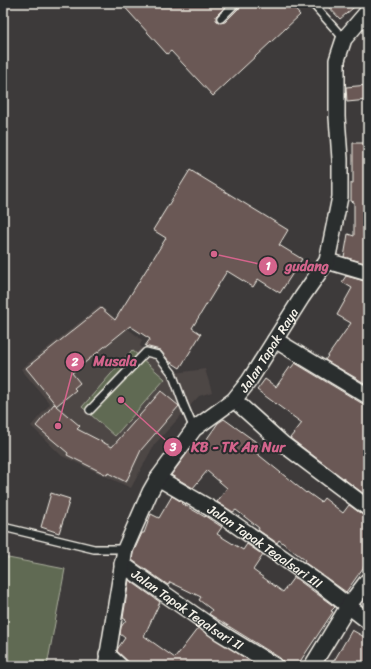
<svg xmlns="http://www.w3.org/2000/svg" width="371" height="669" font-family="Sriracha,sans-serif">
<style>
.built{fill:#4d4645}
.green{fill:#616b52;stroke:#aaae9d}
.building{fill:#6a5855;stroke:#f4f1e8}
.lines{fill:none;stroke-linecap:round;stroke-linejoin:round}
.service-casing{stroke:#f4f1e8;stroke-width:10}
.minor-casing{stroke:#f4f1e8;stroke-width:18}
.service{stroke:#2a2d2e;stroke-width:7}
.minor{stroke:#2a2d2e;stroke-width:15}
.labels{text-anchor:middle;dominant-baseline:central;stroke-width:4;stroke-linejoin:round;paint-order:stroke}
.street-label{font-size:13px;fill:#f4f1e8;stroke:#2a2d2e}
.leader{fill:none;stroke:#d4648c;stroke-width:1.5}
.callout-dot{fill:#d4648c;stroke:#2a2d2e;stroke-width:1.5}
.mark-label{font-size:12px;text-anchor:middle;font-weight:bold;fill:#fff}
.callout-label{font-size:14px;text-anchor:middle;font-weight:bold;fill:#d4648c;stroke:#2a2d2e;stroke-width:4;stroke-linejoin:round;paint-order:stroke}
</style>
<rect width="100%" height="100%" fill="#3d3a3a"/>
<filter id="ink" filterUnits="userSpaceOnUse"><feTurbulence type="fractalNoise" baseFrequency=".025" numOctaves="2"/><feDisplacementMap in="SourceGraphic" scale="8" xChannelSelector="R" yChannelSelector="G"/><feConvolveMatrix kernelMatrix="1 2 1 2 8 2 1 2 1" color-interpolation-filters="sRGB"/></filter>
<g filter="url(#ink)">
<path class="built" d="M100 306 142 340 140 346 175 373 205 369 212 392 199 396 154 445 131 488 62 456 31 426 50 404 21 369Z"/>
<path class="green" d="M132 350 165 379 115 436 82 407Z
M3 557 65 569 47 666H3Z"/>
<path class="building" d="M121 3H229L216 16V20L220 23 225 22 240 7 241 3H289L300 15 213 96 171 51 167 54Z
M325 3H359L340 19Z
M368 85V100L347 102 346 87Z
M353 143H368V264L344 257 348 234 354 236V202L351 201V183H353Z
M190 170 288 230 279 245 302 259 280 293 258 279 253 287 227 271 192 328 201 334 180 368 169 361 160 350 145 346 150 339 130 326 72 373 80 383 74 388 76 390 56 406 80 426 77 429 112 447 161 391 179 406 141 450 126 482 108 473 107 475 67 455 68 453 36 426 54 404 56 405 26 368 101 308 115 320 166 238 153 230Z
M346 276 368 282V385L325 360 351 323 337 315 352 288 342 282Z
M295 363 363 404 368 405V497L290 438 302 423 257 390 265 379 276 387 290 367 291 368Z
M224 419 259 444 260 446 255 452 306 493 307 492 321 502 324 498 343 513 349 505 363 515 368 517V561L346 592 304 562 305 560 279 540 277 543 258 530 259 528 236 510 233 512 217 502 227 488 207 471 193 488 171 475 191 448 197 453 218 423Z
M51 493 70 499 59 533 41 527Z
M172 496 182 502 181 503 205 517V516L222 527 217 534 243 550 247 544 263 555 253 570 283 592 294 577 335 607 331 611 333 612 297 666H284L283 661 280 658 209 614 212 610 199 600 201 597 170 582 168 585 132 560 133 553 142 533H144L151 514 159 518Z
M129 580 160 602 144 636 175 658 198 628 258 666H133L117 651 118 648 125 638 120 634 121 627 126 620 123 618Z
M352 630 368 639V666H331Z"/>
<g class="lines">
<g class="service-casing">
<path id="service" d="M312 3 344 39
M221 18 236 3
M90 410 146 352 158 355 172 373 183 403 194 429
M3 527 94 549H125"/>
</g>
<g class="minor-casing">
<g id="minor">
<path d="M327 261 368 273"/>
<path d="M275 340 368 396"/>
<path d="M234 400 283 444 368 508"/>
<path id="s1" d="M158 478 220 514 320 584 368 621"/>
<path id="s2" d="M122 564 219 632 275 666"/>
<path d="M107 654 120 666"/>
<path id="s3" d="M106 666 125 549 150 492 158 478 194 429 234 400 249 381 302 297 327 261 340 197V159L337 117V60L344 39 368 11"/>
<path d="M312 666 349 605 368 580"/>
</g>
</g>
<use href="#service" class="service"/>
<use href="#minor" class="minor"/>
</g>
</g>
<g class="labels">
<g class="street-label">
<text stroke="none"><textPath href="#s3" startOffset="368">Jalan Tapak Raya</textPath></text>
<text stroke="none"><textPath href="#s1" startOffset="127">Jalan Tapak Tegalsari III</textPath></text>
<text stroke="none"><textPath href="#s2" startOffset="80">Jalan Tapak Tegalsari II</textPath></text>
</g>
</g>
<path class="leader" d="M214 254L268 266M58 426L75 362M121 400L173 447"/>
<g class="callout-dot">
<circle cx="214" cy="254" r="4"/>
<circle cx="58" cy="426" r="4"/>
<circle cx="121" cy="400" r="4"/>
<circle cx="268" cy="266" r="10"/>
<circle cx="75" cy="362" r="10"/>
<circle cx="173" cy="447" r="10"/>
</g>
<g class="mark-label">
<text x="268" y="270">1</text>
<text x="75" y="366">2</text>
<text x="173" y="451">3</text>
</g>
<g class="callout-label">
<text x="307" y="271">gudang</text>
<text x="115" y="366">Musala</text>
<text x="238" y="452">KB - TK An Nur</text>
</g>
<rect width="371" height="669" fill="none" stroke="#2a2d2e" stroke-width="16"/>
<rect x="8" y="8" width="355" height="653" fill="none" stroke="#f4f1e8" stroke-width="1.5" filter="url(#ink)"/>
</svg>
